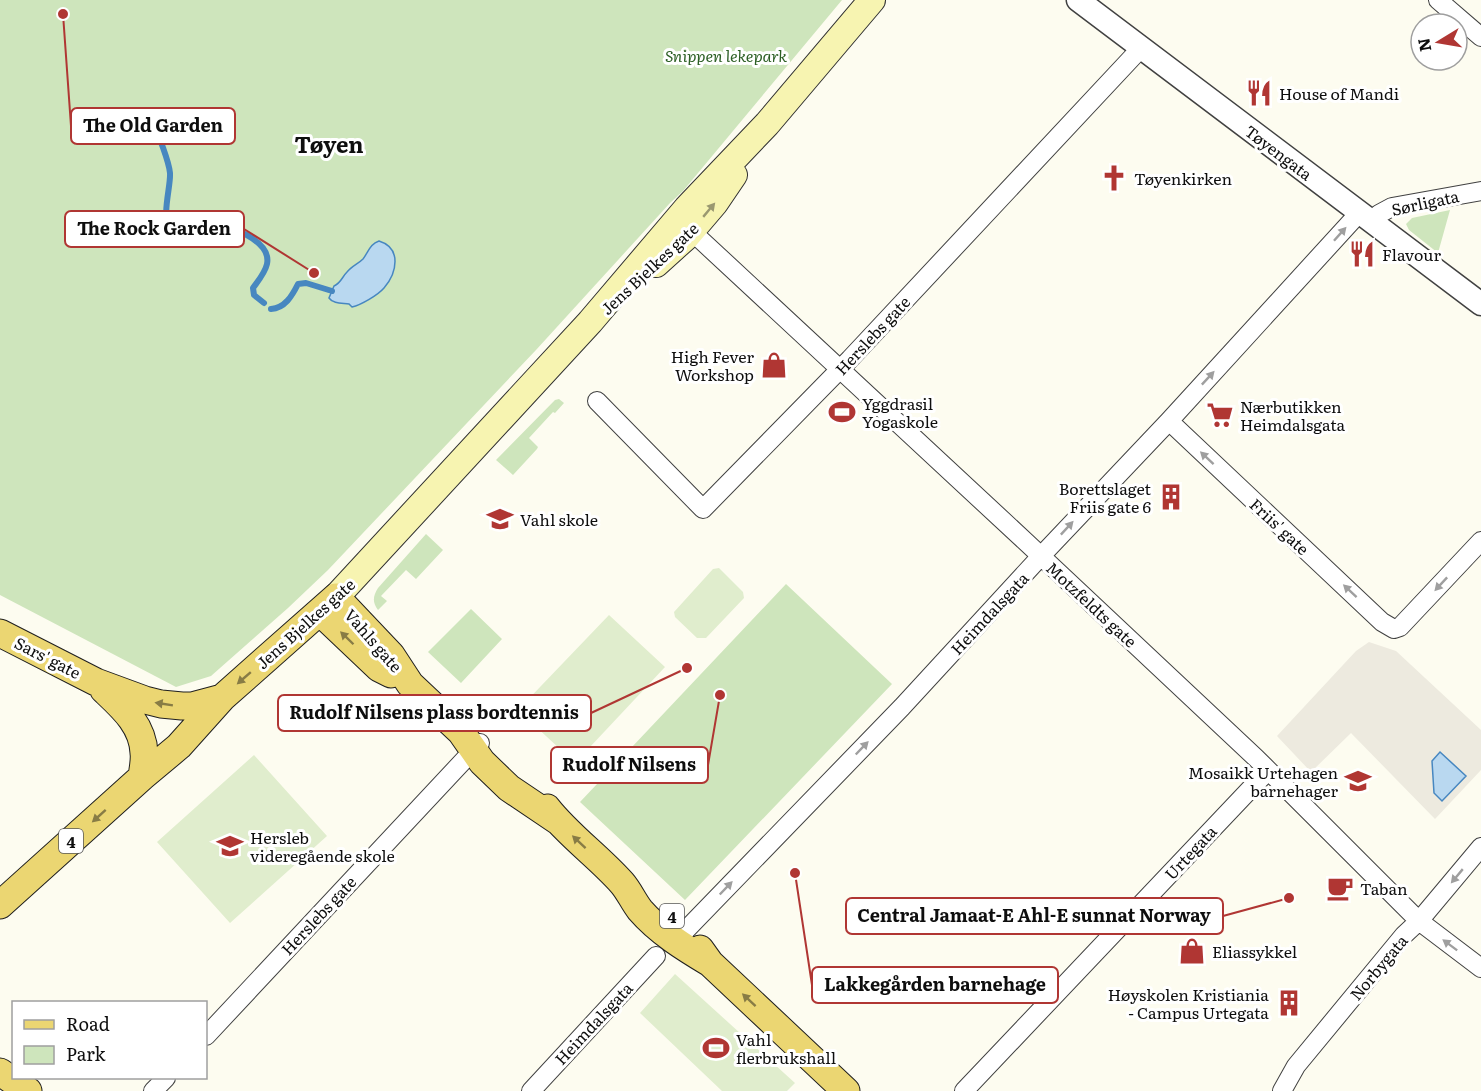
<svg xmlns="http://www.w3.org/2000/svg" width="1481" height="1091" font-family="Literata,serif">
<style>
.green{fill:#cee5bc}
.pitch{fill:#e0edcd}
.plaza{fill:#edeadf}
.water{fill:#b9d8f0;stroke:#4787c0;stroke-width:1.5}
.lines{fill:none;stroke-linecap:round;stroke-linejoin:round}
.stream{stroke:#4787c0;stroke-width:6}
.minor-casing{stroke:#414141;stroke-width:20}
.tertiary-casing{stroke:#414141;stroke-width:25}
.secondary-casing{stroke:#303030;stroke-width:28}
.primary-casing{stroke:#1f1f1f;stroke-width:29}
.minor{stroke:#fff;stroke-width:18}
.tertiary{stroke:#fff;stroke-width:22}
.secondary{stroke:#f7f4b1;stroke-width:26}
.primary{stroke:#ebd672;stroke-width:27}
.oneway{fill:#9a9870}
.oneway2{fill:#9f9f9f}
.oneway3{fill:#887c45}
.labels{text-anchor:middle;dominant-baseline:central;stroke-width:6;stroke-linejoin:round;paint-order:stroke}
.shield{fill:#fff;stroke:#565656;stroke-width:1.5}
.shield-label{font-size:15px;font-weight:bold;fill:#0e0e0e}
.park-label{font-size:16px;font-style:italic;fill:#2c5f24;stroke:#fff}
.poi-label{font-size:16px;fill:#0e0e0e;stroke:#fff;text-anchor:start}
.street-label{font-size:16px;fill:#0e0e0e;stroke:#fff}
.district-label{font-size:22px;font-weight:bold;fill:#0e0e0e;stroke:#fff}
.leader{fill:none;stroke:#b03633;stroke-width:2}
.callout-dot{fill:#b03633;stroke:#fff;stroke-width:2}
.callout{fill:#fff;stroke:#b03633;stroke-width:2}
.callout-label{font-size:18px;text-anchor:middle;font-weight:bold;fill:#0e0e0e}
</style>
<rect width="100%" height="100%" fill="#fdfcf0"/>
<path class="green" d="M0 0H842L683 191 670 203 536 350 328 570 288 608 211 676 176 687 0 595Z
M1450 210 1438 253 1409 230 1406 224 1412 218Z
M559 399 564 403 555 413 553 412 529 438 538 447 537 449 513 475 496 460 555 400Z
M426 534 443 550 416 579 406 570 381 596 387 601 378 610C372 602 373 596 378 588Z
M786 584 892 684 685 900 580 802Z
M471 609 502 639 461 683 428 652Z"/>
<path class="pitch" d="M719 568 743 592 744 598 706 638H697L675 617 674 612 713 569Z
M609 615 665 667 575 763 518 710Z
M254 755 327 836 230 923 157 842Z
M675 974 795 1083 787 1091H722L640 1013Z"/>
<path class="plaza" d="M1369 642 1396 651 1481 730V770L1435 819 1351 733 1311 772 1277 736 1356 651Z"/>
<path class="water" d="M379 241C402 248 397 273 384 288 378 295 361 305 352 307L349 304C342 303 333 304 329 298L334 286C341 283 342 277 347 272 352 266 358 264 363 259 369 251 370 244 379 241Z
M1440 752 1466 776 1442 801 1434 793 1432 761Z"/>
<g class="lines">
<path class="stream" d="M161 142C164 151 169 163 170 173 171 186 161 217 170 227 186 241 195 223 208 223 227 224 272 240 267 264 265 273 258 281 253 288L254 295 264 303
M271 309C285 308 292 296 298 284L306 283 332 291"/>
<g class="minor-casing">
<path id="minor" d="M1438 0 1481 37
M1372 222 1379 214 1392 207 1481 191
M701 240 1026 542 1256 758 1419 921 1481 968
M597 401 703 509 850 359 1141 48
M1169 421 1382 622 1394 629 1400 627 1481 541
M686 930 902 707 1041 556 1169 421 1360 212
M206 1036 480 743
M153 1091 166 1078
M531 1091 656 956
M964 1091 1255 784 1268 771
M1282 1091 1296 1066 1404 935 1419 921 1481 847"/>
</g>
<g class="tertiary-casing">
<path id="tertiary" d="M1078 0 1481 304"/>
</g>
<g class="secondary-casing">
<path id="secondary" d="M656 264 686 237 715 203 734 175
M336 597 590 322 687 208 767 124 872 0"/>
</g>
<g class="primary-casing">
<path id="primary" d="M320 612 379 668 391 674
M0 633 96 682 145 700 161 704 182 706H192L222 698
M104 690C122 707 143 725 144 753 145 760 143 769 142 777
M547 808C569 836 598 856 622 883 629 891 633 901 640 910 659 932 685 948 710 963
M0 905 142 777 179 746 222 698 336 597 391 655 410 684 461 732 482 762 509 788 558 821
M700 949 710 963 846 1091
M0 1072 28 1091"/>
</g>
<use href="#minor" class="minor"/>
<use href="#tertiary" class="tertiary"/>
<use href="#secondary" class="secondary"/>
<use href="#primary" class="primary"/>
</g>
<defs><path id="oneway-solid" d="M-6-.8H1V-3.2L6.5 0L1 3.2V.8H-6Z" transform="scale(1.5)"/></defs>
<use class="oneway" href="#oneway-solid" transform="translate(709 210) rotate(-50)"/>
<g class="oneway2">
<use href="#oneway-solid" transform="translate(1340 234) rotate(-48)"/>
<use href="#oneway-solid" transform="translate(1208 378) rotate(-47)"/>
<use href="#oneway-solid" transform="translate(1207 458) rotate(-137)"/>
<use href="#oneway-solid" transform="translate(1067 528) rotate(-47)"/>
<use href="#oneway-solid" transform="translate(1441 584) rotate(133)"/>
<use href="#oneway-solid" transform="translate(1350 591) rotate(-137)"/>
<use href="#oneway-solid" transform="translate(862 748) rotate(-46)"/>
<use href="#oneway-solid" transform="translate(1457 876) rotate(130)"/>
<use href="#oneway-solid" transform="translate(726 888) rotate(-46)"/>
<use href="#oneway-solid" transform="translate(1450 945) rotate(-143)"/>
</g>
<g class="oneway3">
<use href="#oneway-solid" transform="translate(347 638) rotate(-136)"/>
<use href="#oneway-solid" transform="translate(244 678) rotate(139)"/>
<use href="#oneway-solid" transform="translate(164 704) rotate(-171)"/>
<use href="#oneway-solid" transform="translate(99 816) rotate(138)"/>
<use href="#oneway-solid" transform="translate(579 842) rotate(-137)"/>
<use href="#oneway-solid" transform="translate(749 1000) rotate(-137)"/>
</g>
<defs>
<g id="restaurant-bare" transform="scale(2.07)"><path d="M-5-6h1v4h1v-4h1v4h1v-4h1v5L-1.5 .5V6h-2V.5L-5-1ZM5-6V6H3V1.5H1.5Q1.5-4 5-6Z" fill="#b03633" stroke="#fff" stroke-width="2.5" paint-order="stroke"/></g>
<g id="church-bare" transform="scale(2.07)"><path d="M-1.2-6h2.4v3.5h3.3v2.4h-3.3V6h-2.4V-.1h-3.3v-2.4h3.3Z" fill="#b03633" stroke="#fff" stroke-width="2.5" paint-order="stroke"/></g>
<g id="shop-bare" transform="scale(2.07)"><path d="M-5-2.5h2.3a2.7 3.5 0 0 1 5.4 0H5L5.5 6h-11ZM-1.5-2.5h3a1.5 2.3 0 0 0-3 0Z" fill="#b03633" stroke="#fff" stroke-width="2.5" paint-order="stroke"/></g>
<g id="stadium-bare" transform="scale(2.07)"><path d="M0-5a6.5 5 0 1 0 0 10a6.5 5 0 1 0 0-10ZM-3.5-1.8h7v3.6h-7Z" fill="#b03633" stroke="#fff" stroke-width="2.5" paint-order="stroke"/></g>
<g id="supermarket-bare" transform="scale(2.07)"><path d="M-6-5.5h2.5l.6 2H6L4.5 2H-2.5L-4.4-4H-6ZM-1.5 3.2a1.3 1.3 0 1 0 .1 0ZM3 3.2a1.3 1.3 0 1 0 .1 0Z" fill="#b03633" stroke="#fff" stroke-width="2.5" paint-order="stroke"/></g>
<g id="building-bare" transform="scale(2.07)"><path d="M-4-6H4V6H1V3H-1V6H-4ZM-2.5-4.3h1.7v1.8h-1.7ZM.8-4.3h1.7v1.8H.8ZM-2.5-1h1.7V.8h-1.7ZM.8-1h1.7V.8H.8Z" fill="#b03633" stroke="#fff" stroke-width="2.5" paint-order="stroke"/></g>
<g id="school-bare" transform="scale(2.07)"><path d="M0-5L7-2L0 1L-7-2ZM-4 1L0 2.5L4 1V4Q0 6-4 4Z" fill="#b03633" stroke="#fff" stroke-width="2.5" paint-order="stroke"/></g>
<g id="cafe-bare" transform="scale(2.07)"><path d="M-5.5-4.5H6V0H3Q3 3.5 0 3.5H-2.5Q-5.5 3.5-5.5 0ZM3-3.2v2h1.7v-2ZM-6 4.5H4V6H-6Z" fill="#b03633" stroke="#fff" stroke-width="2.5" paint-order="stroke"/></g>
</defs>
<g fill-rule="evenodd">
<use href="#restaurant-bare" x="1259" y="93"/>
<use href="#church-bare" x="1114" y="178"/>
<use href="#restaurant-bare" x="1362" y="254"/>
<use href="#shop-bare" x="774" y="365"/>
<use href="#stadium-bare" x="842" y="412"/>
<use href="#supermarket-bare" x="1220" y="415"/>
<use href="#building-bare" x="1171" y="497"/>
<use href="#school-bare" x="500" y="519"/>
<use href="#school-bare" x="1358" y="781"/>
<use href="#school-bare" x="230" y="846"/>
<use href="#cafe-bare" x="1340" y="888"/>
<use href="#shop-bare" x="1192" y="951"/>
<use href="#building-bare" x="1289" y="1003"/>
<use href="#stadium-bare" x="716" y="1048"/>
</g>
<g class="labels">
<g class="shield">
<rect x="59" y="829" width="24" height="24" rx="4.5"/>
<rect x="660" y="904" width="24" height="24" rx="4.5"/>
</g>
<g class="shield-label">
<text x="71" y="841">4</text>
<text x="672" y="916">4</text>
</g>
<g class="park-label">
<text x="726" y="55">Snippen lekepark</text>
</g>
<g class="poi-label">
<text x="1279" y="93">House of Mandi</text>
<text x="1134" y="178">Tøyenkirken</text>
<text x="1382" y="254">Flavour</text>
<text x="754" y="356" text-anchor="end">High Fever<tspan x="754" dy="18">Workshop</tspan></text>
<text x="862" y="403">Yggdrasil<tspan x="862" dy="18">Yogaskole</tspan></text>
<text x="1240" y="406">Nærbutikken<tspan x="1240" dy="18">Heimdalsgata</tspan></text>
<text x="1151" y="488" text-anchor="end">Borettslaget<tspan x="1151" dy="18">Friis gate 6</tspan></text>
<text x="520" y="519">Vahl skole</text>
<text x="1338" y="772" text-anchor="end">Mosaikk Urtehagen<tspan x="1338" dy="18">barnehager</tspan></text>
<text x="250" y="837">Hersleb<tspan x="250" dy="18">videregående skole</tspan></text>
<text x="1360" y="888">Taban</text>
<text x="1212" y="951">Eliassykkel</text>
<text x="1269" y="994" text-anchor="end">Høyskolen Kristiania<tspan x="1269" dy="18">- Campus Urtegata</tspan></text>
<text x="736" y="1039">Vahl<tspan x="736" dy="18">flerbrukshall</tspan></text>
</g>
<g class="street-label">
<text transform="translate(1279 152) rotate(37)">Tøyengata</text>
<text transform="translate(1425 202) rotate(-12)">Sørligata</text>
<text transform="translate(649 268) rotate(-43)">Jens Bjelkes gate</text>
<text transform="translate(872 335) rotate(-47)">Herslebs gate</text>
<text transform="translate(1280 526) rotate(43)">Friis' gate</text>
<text transform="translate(1092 604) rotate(43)">Motzfeldts gate</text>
<text transform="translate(989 613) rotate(-47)">Heimdalsgata</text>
<text transform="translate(305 623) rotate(-42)">Jens Bjelkes gate</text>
<text transform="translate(374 640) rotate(49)">Vahls gate</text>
<text transform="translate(48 657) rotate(27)">Sars' gate</text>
<text transform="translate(1190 852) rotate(-47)">Urtegata</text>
<text transform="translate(318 915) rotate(-47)">Herslebs gate</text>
<text transform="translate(1378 967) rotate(-50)">Norbygata</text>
<text transform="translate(593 1023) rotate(-47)">Heimdalsgata</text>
</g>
<g class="district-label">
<text x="329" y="143">Tøyen</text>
</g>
</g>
<path class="leader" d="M63 14L71 126M314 273L244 229M687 668L591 713M720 695L708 765M1289 898L1223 916M795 873L812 985"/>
<g class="callout-dot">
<circle cx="63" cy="14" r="6"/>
<circle cx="314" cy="273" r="6"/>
<circle cx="687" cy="668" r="6"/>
<circle cx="720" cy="695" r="6"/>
<circle cx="1289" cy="898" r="6"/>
<circle cx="795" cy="873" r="6"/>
</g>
<g class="callout">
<rect x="71" y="108" width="164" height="36" rx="6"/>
<rect x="65" y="211" width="179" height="36" rx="6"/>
<rect x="278" y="695" width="313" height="36" rx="6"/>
<rect x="551" y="747" width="157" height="36" rx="6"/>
<rect x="846" y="898" width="377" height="36" rx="6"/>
<rect x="812" y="967" width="246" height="36" rx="6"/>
</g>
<g class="callout-label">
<text x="153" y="132">The Old Garden</text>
<text x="154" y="235">The Rock Garden</text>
<text x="434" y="719">Rudolf Nilsens plass bordtennis</text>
<text x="629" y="771">Rudolf Nilsens</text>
<text x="1034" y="922">Central Jamaat-E Ahl-E sunnat Norway</text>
<text x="935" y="991">Lakkegården barnehage</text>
</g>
<rect x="12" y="1001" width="195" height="78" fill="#ffffff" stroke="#9f9f9f" stroke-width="1.5"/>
<rect x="24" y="1020" width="30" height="9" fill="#ebd672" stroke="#9f9f9f" stroke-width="1.5"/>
<text x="66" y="1031" font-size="18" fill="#0e0e0e">Road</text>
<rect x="24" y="1046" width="30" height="18" fill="#cee5bc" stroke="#9f9f9f" stroke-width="1.5"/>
<text x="66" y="1061" font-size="18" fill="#0e0e0e">Park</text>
<g transform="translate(1439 42) rotate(259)"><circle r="28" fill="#ffffff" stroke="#9f9f9f" stroke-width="1.5"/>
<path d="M0-4.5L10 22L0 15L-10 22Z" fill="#b03633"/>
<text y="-9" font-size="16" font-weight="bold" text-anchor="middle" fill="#0e0e0e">N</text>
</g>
</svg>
